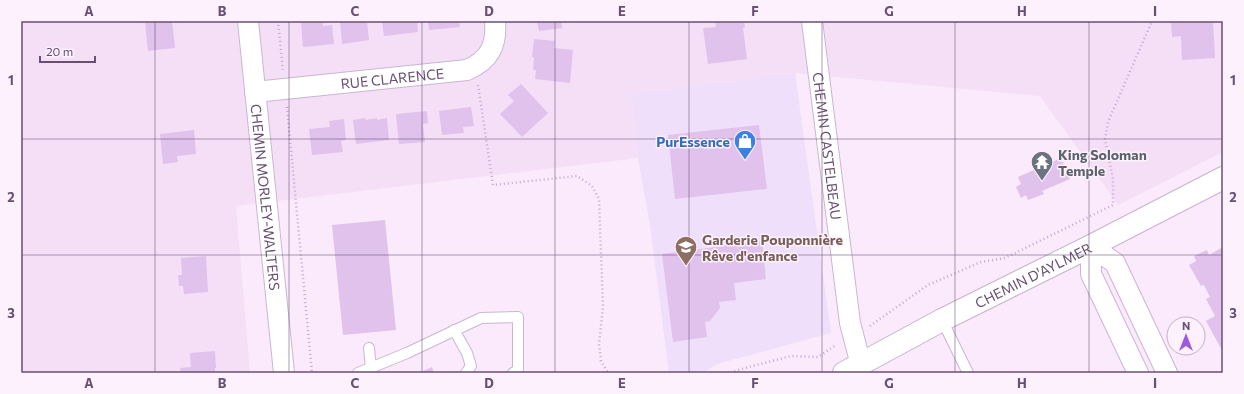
<svg xmlns="http://www.w3.org/2000/svg" width="1244" height="394" font-family="Commissioner,sans-serif">
<style>
.residential{fill:#f4dff7}
.commercial{fill:#efdffa}
.building{fill:#e0c2ec}
.lines{fill:none;stroke-linecap:round;stroke-linejoin:round}
.lane-casing{stroke:#cab6d2;stroke-width:12}
.street-casing{stroke:#cab6d2;stroke-width:22}
.secondary-casing{stroke:#cab1d1;stroke-width:24}
.path{stroke:#c6a7d4;stroke-width:2.5;stroke-dasharray:1 3;stroke-linecap:butt}
.lane{stroke:#fff;stroke-width:10}
.street{stroke:#fff;stroke-width:20}
.secondary{stroke:#fff;stroke-width:22}
.grid{fill:none;stroke:#684f74;stroke-width:1;stroke-opacity:0.55}
.labels{text-anchor:middle;dominant-baseline:central;stroke-width:3;stroke-linejoin:round;paint-order:stroke}
.street-label{font-size:14px;fill:#684f74;stroke:#fdf1fe}
.shop-label{font-size:14px;font-weight:bold;fill:#366cbe;stroke:#fdf1fe;text-anchor:end}
.worship-label{font-size:14px;font-weight:bold;fill:#5b616d;stroke:#fdf1fe;text-anchor:start}
.education-label{font-size:14px;font-weight:bold;fill:#785e54;stroke:#fdf1fe;text-anchor:start}
.neatline{fill:none;stroke:#684f74;stroke-width:1.5}
.grid-label{font-size:13px;text-anchor:middle;font-weight:bold;fill:#684f74}
</style>
<rect width="100%" height="100%" fill="#faeafb"/>
<path class="residential" d="M21 21H1223V152L1118 205 1040 96 795 73 631 94 638 158 236 206 250 373H21Z"/>
<path class="commercial" d="M795 73 831 333 717 364 703 373H669L650 225 638 158 631 94Z"/>
<path class="building" d="M145 21H172L175 48 148 51Z
M311 21H323V26L332 25 334 44 303 47 301 22Z
M340 21H367L369 40 342 44Z
M382 21H417L418 32 384 36Z
M428 21H459L460 27 429 30Z
M537 21H561L562 28 539 31Z
M715 21H744L745 27 743 28 747 59 708 64 703 28 716 27Z
M1171 21H1213L1215 58 1182 60 1181 36 1172 37Z
M534 39 555 41 554 48 573 50 570 83 535 79 536 70H533L534 57H532Z
M521 84 548 113 522 137 500 114 514 101 508 95Z
M471 107 474 126 463 127 464 133 442 135 439 111Z
M427 111 428 123 423 124 425 142 399 144 396 114Z
M365 118 366 120 377 118V120L387 118 389 140 356 144 353 120Z
M344 119 346 140 341 141 343 152 312 155 309 129 330 127 329 121Z
M759 125 767 189 675 199 668 135Z
M194 130 196 154 177 156 178 162 163 164 160 134Z
M1061 158 1070 179 1042 191 1044 194 1028 200 1026 195 1021 198 1016 187 1021 184 1018 177Z
M385 220 396 330 343 335 332 225Z
M762 241 766 279 734 283 736 300 719 302 720 308 710 321 705 322 707 337 673 342 662 254Z
M1223 247V352L1206 321 1215 316 1206 299 1210 297 1204 285 1201 286 1189 265 1196 261 1194 256 1207 250 1209 255Z
M206 256 208 292 184 294 183 286H179L178 275H182L181 258Z
M215 351 216 368H215V373H181L180 368 191 367 190 353Z
M432 367 434 373H419Z"/>
<g class="lines">
<g class="lane-casing">
<path id="lane" d="M942 320 968 373
M454 330 467 353 471 366 466 373
M369 348 371 368
M358 373 407 353 481 318 518 317V370L513 373"/>
</g>
<g class="street-casing">
<g id="street">
<path id="s1" d="M248 21 284 373"/>
<path id="s2" d="M812 21 850 323 861 365"/>
<path id="s3" d="M255 92 467 70C490 60 497 45 495 21"/>
<path d="M1091 246 1115 263 1167 373"/>
<path d="M1091 246V274L1138 373"/>
</g>
</g>
<g class="secondary-casing">
<g id="secondary">
<path id="s4" d="M844 373 942 320 1091 246 1223 178"/>
</g>
</g>
<path class="path" d="M278 21 283 70
M478 85 493 185 577 176 592 186 599 199 603 307 599 344 601 361 608 373
M287 107 312 373
M870 326 928 285 981 262 1005 258 1113 205V179L1105 139 1108 122 1152 21
M731 373 734 371 791 356 818 357 836 345"/>
<use href="#lane" class="lane"/>
<use href="#street" class="street"/>
<use href="#secondary" class="secondary"/>
</g>
<path class="grid" d="M155 21V373M289 21V373M422 21V373M555 21V373M689 21V373M822 21V373M955 21V373M1089 21V373M21 139H1223M21 255H1223"/>
<defs>
<g id="shop-pin" transform="scale(1.15)"><path d="M0 17L-7.5 6A9.5 9.5 0 1 1 7.5 6Z" fill="#3f7fe0" stroke="#fdf1fe"/><path d="M-5-2.5h2.3a2.7 3.5 0 0 1 5.4 0H5L5.5 6h-11ZM-1.5-2.5h3a1.5 2.3 0 0 0-3 0Z" fill="#fff"/></g>
<g id="temple-pin" transform="scale(1.15)"><path d="M0 17L-7.5 6A9.5 9.5 0 1 1 7.5 6Z" fill="#6b7280" stroke="#fdf1fe"/><path d="M0-6L5-2H3V0L6.5 2.5H4V6H1.5V3h-3V6H-4V2.5H-6.5L-3 0V-2H-5Z" fill="#fff"/></g>
<g id="school-pin" transform="scale(1.15)"><path d="M0 17L-7.5 6A9.5 9.5 0 1 1 7.5 6Z" fill="#8d6e63" stroke="#fdf1fe"/><path d="M0-5L7-2L0 1L-7-2ZM-4 1L0 2.5L4 1V4Q0 6-4 4Z" fill="#fff"/></g>
</defs>
<g fill-rule="evenodd">
<use href="#shop-pin" x="745" y="141"/>
<use href="#temple-pin" x="1042" y="162"/>
<use href="#school-pin" x="686" y="247"/>
</g>
<g class="labels">
<g class="street-label">
<text stroke="none"><textPath href="#s3" startOffset="138">RUE CLARENCE</textPath></text>
<text stroke="none"><textPath href="#s2" startOffset="126">CHEMIN CASTELBEAU</textPath></text>
<text stroke="none"><textPath href="#s1" startOffset="177">CHEMIN MORLEY-WALTERS</textPath></text>
<text stroke="none"><textPath href="#s4" startOffset="213">CHEMIN D'AYLMER</textPath></text>
</g>
<g class="shop-label">
<text x="730" y="141">PurEssence</text>
</g>
<g class="worship-label">
<text x="1058" y="154">King Soloman<tspan x="1058" dy="16">Temple</tspan></text>
</g>
<g class="education-label">
<text x="702" y="239">Garderie Pouponnière<tspan x="702" dy="16">Rêve d'enfance</tspan></text>
</g>
</g>
<rect width="1244" height="394" fill="none" stroke="#fdf1fe" stroke-width="44"/>
<g transform="translate(1186 336)"><circle r="19" fill="#fdf1fe" stroke="#c1b0c7"/>
<path d="M0-3L7 15L0 10L-7 15Z" fill="#9d5adb"/>
<text y="-6" font-size="11" font-weight="bold" text-anchor="middle" fill="#684f74">N</text>
</g>
<path d="M40 56v6h55v-6" fill="none" stroke="#684f74" stroke-width="2"/>
<text x="46" y="56" font-size="12" fill="#684f74" stroke="#fdf1fe" stroke-width="3" paint-order="stroke">20 m</text>
<rect x="22" y="22" width="1200" height="350" class="neatline"/>
<g class="grid-label">
<text x="89" y="16">A</text>
<text x="222" y="16">B</text>
<text x="355" y="16">C</text>
<text x="489" y="16">D</text>
<text x="622" y="16">E</text>
<text x="755" y="16">F</text>
<text x="889" y="16">G</text>
<text x="1022" y="16">H</text>
<text x="1155" y="16">I</text>
<text x="11" y="85">1</text>
<text x="1233" y="85">1</text>
<text x="11" y="202">2</text>
<text x="1233" y="202">2</text>
<text x="11" y="318">3</text>
<text x="1233" y="318">3</text>
<text x="89" y="388">A</text>
<text x="222" y="388">B</text>
<text x="355" y="388">C</text>
<text x="489" y="388">D</text>
<text x="622" y="388">E</text>
<text x="755" y="388">F</text>
<text x="889" y="388">G</text>
<text x="1022" y="388">H</text>
<text x="1155" y="388">I</text>
</g>
</svg>
